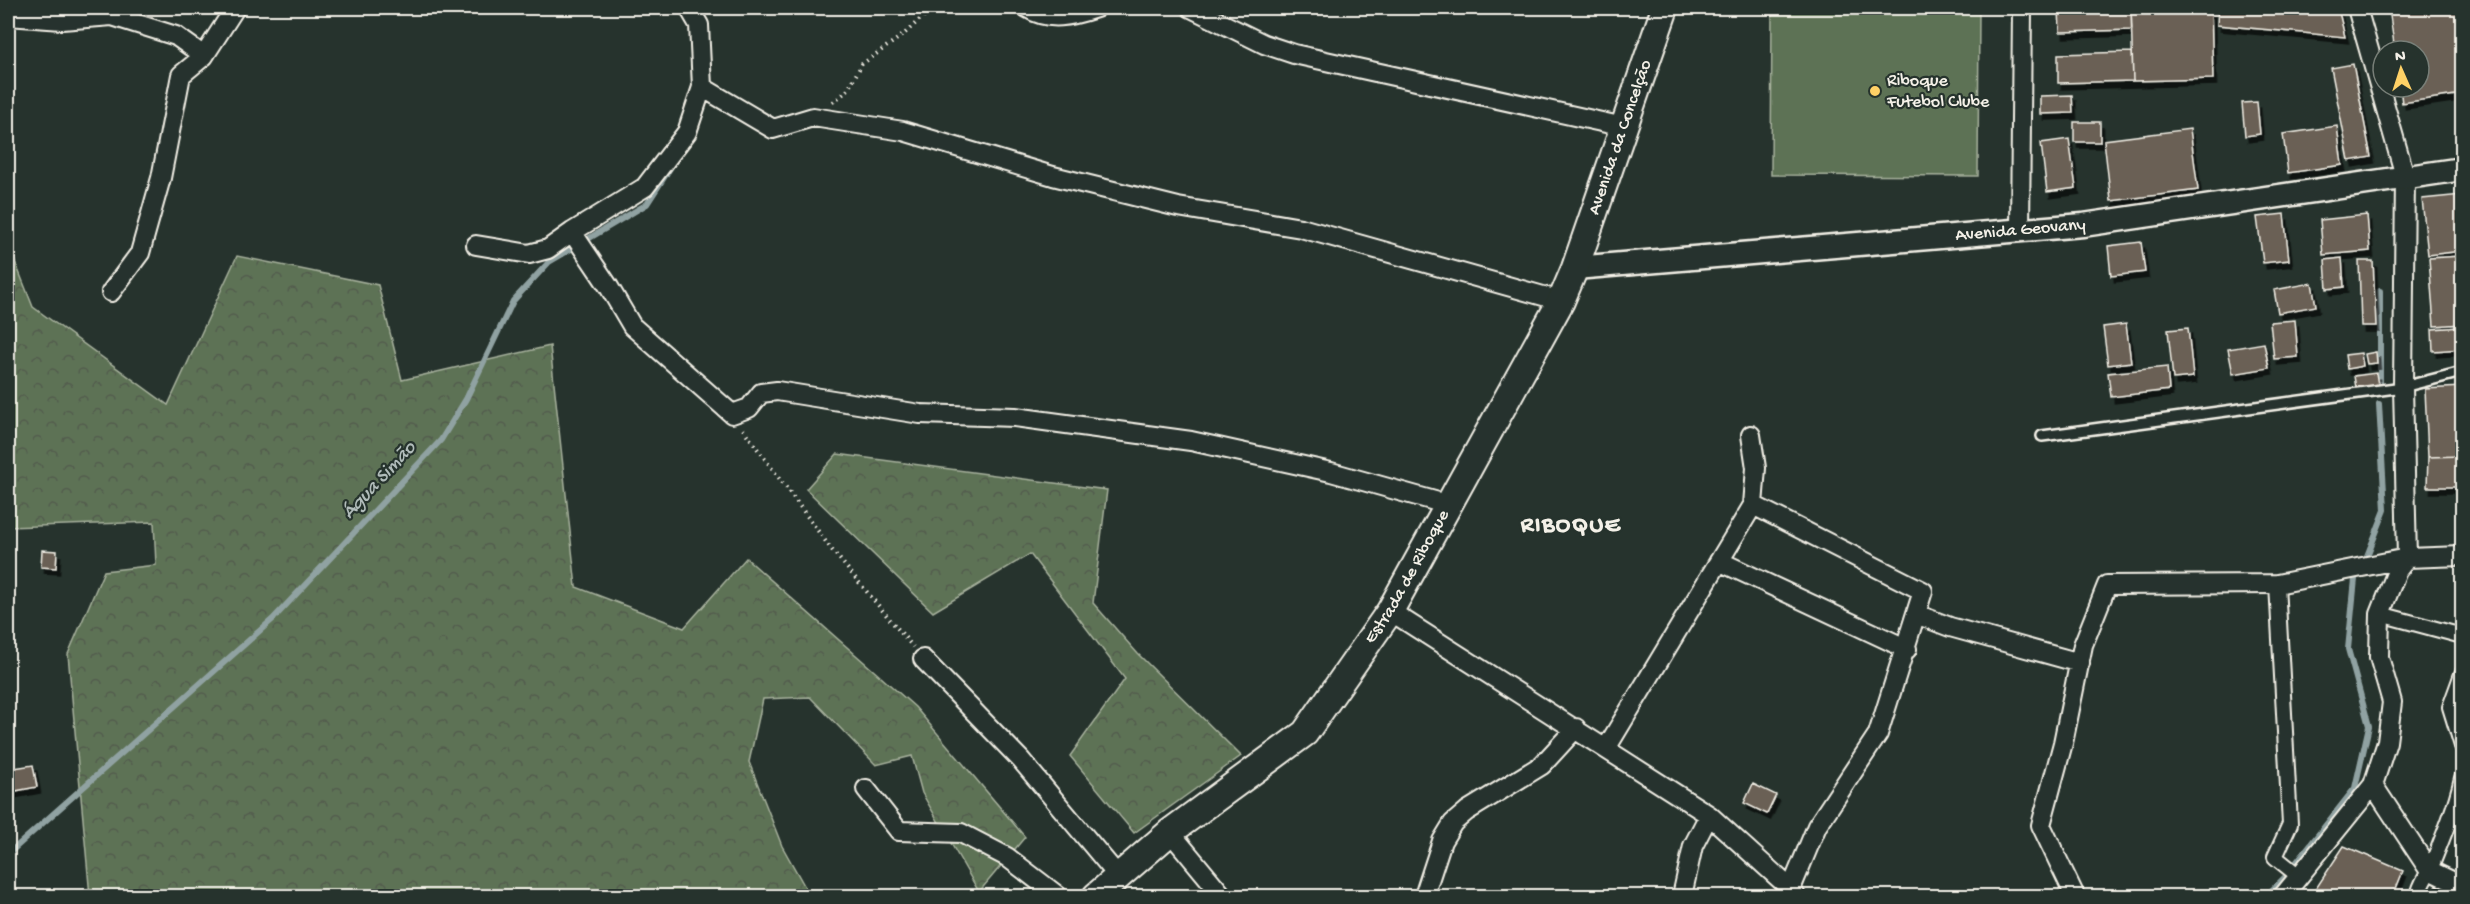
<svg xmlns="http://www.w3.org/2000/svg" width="2470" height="904" font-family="'Gochi Hand',sans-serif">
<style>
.green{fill:#5d7255;stroke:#a8b29e;stroke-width:1.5}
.forest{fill:url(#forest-crowns);stroke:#a8b29e;stroke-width:1.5}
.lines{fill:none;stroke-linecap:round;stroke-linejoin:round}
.stream{stroke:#90a2a2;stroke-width:6}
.building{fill:#6a6054;stroke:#f4f1e8;stroke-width:1.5;filter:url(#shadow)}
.service-casing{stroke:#f4f1e8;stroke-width:14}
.pedestrian-casing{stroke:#f4f1e8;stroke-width:18}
.minor-casing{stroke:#f4f1e8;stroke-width:22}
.tertiary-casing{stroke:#f4f1e8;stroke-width:27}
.secondary-casing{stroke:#f4f1e8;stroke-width:30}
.path{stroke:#f4f1e8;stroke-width:4;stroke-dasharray:1.5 4.5;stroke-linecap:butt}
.service{stroke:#26332d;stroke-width:9}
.pedestrian{stroke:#26332d;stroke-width:14}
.minor{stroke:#26332d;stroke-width:18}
.tertiary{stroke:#26332d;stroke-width:22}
.secondary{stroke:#26332d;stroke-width:26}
.poi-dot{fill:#ffd166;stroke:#26332d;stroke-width:2}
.labels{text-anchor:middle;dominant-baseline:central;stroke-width:4.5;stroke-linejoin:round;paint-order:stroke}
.poi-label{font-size:18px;fill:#f4f1e8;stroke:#26332d;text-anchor:start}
.street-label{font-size:18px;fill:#f4f1e8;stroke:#26332d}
.water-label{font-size:20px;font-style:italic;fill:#b1bcba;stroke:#26332d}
.district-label{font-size:24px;font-weight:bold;letter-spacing:1.5px;fill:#f4f1e8;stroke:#26332d}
</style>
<defs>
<pattern id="forest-crowns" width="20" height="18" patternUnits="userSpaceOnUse" patternTransform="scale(1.5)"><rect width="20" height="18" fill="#5d7255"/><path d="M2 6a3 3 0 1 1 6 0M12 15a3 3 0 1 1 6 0" fill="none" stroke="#525b4d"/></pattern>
<filter id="shadow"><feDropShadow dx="3.5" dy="6" stdDeviation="0" flood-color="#0009"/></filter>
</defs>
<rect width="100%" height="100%" fill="#26332d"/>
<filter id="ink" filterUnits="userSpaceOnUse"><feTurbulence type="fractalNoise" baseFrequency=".0167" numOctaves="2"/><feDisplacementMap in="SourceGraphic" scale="12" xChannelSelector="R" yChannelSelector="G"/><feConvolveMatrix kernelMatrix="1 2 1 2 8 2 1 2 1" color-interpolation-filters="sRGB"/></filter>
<g filter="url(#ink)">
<path class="green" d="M1772 8H1979L1978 176 1771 175Z"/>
<path class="forest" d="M8 244 33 307 168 405 237 256 378 285 402 380 550 346 576 587 684 628 746 558 915 707 1025 837 979 892 922 793 912 756 876 765 810 697 763 699 749 762 782 846 810 896H90L68 654 104 571 156 565 154 522 8 527Z
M837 454 1107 490 1093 603 1138 654 1241 756 1134 833 1070 756 1125 679 1030 554 933 612 806 489Z"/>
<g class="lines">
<path class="stream" d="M2380 291V382
M2365 561 2385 510 2379 404
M8 854 273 619 441 440 466 399 513 301 549 262 647 204 685 145
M2295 864 2355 788 2369 726 2348 649 2355 579
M2266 896 2289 873"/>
</g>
<path class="building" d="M2131 8H2211L2213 79 2133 81Z
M2131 8 2132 30 2060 32 2059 9Z
M2218 8H2338L2345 37 2217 25Z
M2389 8H2462V94L2402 103 2400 87H2419V51H2395Z
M2132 52 2133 81 2058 83V54Z
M2353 64 2371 157 2349 161 2331 68Z
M2072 95 2073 113 2040 114V96Z
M2257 102 2260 134 2245 136 2242 103Z
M2074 122H2100V142H2074Z
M2337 126 2342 165 2288 173 2283 134Z
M2190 129 2198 190 2111 201 2104 140Z
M2069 139 2076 188 2047 192 2041 143Z
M2462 195V251L2428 255 2422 199Z
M2284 214 2289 260 2263 263 2257 217Z
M2367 215 2370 251 2323 255 2320 220Z
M2141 242 2145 272 2111 276 2108 246Z
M2462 256V324L2434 326 2429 258Z
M2342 258 2344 287 2327 289 2325 260Z
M2359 261H2373L2376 326H2361Z
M2312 283 2316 306 2278 313 2274 290Z
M2295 320 2298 357 2274 359 2270 322Z
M2126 324 2131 362 2108 365 2103 327Z
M2462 327V349L2433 351 2432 329Z
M2188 328 2193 377 2173 379 2168 330Z
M2264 343 2269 368 2233 374 2228 349Z
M2376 352 2377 363 2367 364 2365 354Z
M2361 353 2363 366 2347 369 2345 355Z
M2167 367 2169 390 2111 397 2108 373Z
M2376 373 2378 385 2356 388 2354 376Z
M2462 387V456L2428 457 2425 389Z
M2462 456V487H2427L2428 457Z
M42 550 57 551 56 568 41 567Z
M33 765 37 787 10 792 8 769Z
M1753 784 1776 795 1767 814 1744 803Z
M2344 846 2403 871 2393 896H2322L2313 893Z"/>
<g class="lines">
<g class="service-casing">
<path id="service" d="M2042 436 2403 387 2462 372"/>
</g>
<g class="pedestrian-casing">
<path id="pedestrian" d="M2277 584 2290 824 2275 857 2300 877
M2380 614 2462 636
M2462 674 2450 707 2462 746
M2418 896C2420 884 2426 878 2431 867 2443 837 2455 808 2462 778"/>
</g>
<g class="minor-casing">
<path id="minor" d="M1027 8C1049 22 1072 16 1096 8
M1191 8 1264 44 1294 54 1624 127
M8 16 62 20 112 16 176 36 204 56
M702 87 773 129 813 117 903 131 1053 176 1178 207 1301 228 1561 301
M572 232 609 287 632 326 732 414 749 408 761 393 777 391 920 414 1015 417 1191 441 1331 472 1449 505
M2020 232 2022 8
M476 245 529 254 548 249 572 232 645 187 687 132 702 87 699 25 689 8
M111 292 140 253 161 178 181 75 204 56 235 8
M1753 505 1923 591 1878 734 1817 826 1788 896
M1719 561 1907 649
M1390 611 1709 815 1792 890 1796 896
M1916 614 1950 627 2080 663
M923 659 1021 760 1118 876
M1607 747 1753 505 1756 468 1751 435
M2373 785 2429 870 2462 886
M866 789 899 831 961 833 1007 857 1058 896
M1170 832 1223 896
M1424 896 1442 841 1453 823 1467 811 1542 765 1576 728
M1682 896 1693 846 1709 815
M2075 896 2041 825 2063 743 2083 645 2107 585 2277 584 2407 558 2462 556
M2283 896 2373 785 2387 742 2392 702 2379 657 2380 614 2397 571 2407 558 2403 387 2405 176 2357 8"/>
</g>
<g class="tertiary-casing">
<g id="tertiary">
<path id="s1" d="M1575 268 2083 225 2462 169"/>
</g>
</g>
<g class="secondary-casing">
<g id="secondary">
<path id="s2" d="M1096 896 1170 832 1305 733 1390 611 1561 301 1575 268 1665 8"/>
</g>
</g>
<path class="path" d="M833 102 847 91 862 64 903 35 927 13 940 8
M743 429 832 550 913 647"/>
<use href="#service" class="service"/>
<use href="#pedestrian" class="pedestrian"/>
<use href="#minor" class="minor"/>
<use href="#tertiary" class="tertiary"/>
<use href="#secondary" class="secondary"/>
</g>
</g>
<circle class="poi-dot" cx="1875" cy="91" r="6"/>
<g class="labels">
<g class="poi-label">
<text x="1887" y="81">Riboque<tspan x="1887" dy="21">Futebol Clube</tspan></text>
</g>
<g class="street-label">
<text stroke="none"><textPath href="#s2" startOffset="942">Avenida da Concelção</textPath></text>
<text stroke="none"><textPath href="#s1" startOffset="447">Avenida Geovany</textPath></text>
<text stroke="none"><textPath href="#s2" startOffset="452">Estrada de Riboque</textPath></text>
</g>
<g class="water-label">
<text transform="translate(380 481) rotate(-47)">Água Simão</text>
</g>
<g class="district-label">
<text x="1571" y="526">RIBOQUE</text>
</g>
</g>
<rect width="2470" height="904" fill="none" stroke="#26332d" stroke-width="30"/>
<rect x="15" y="15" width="2440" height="874" fill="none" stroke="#f4f1e8" stroke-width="2" filter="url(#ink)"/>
<g transform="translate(2401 69) rotate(357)"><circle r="28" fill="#26332d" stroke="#787f78" stroke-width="1.5"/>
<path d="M0-4.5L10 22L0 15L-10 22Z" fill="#ffd166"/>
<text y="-9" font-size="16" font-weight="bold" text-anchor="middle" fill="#f4f1e8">N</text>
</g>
</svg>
